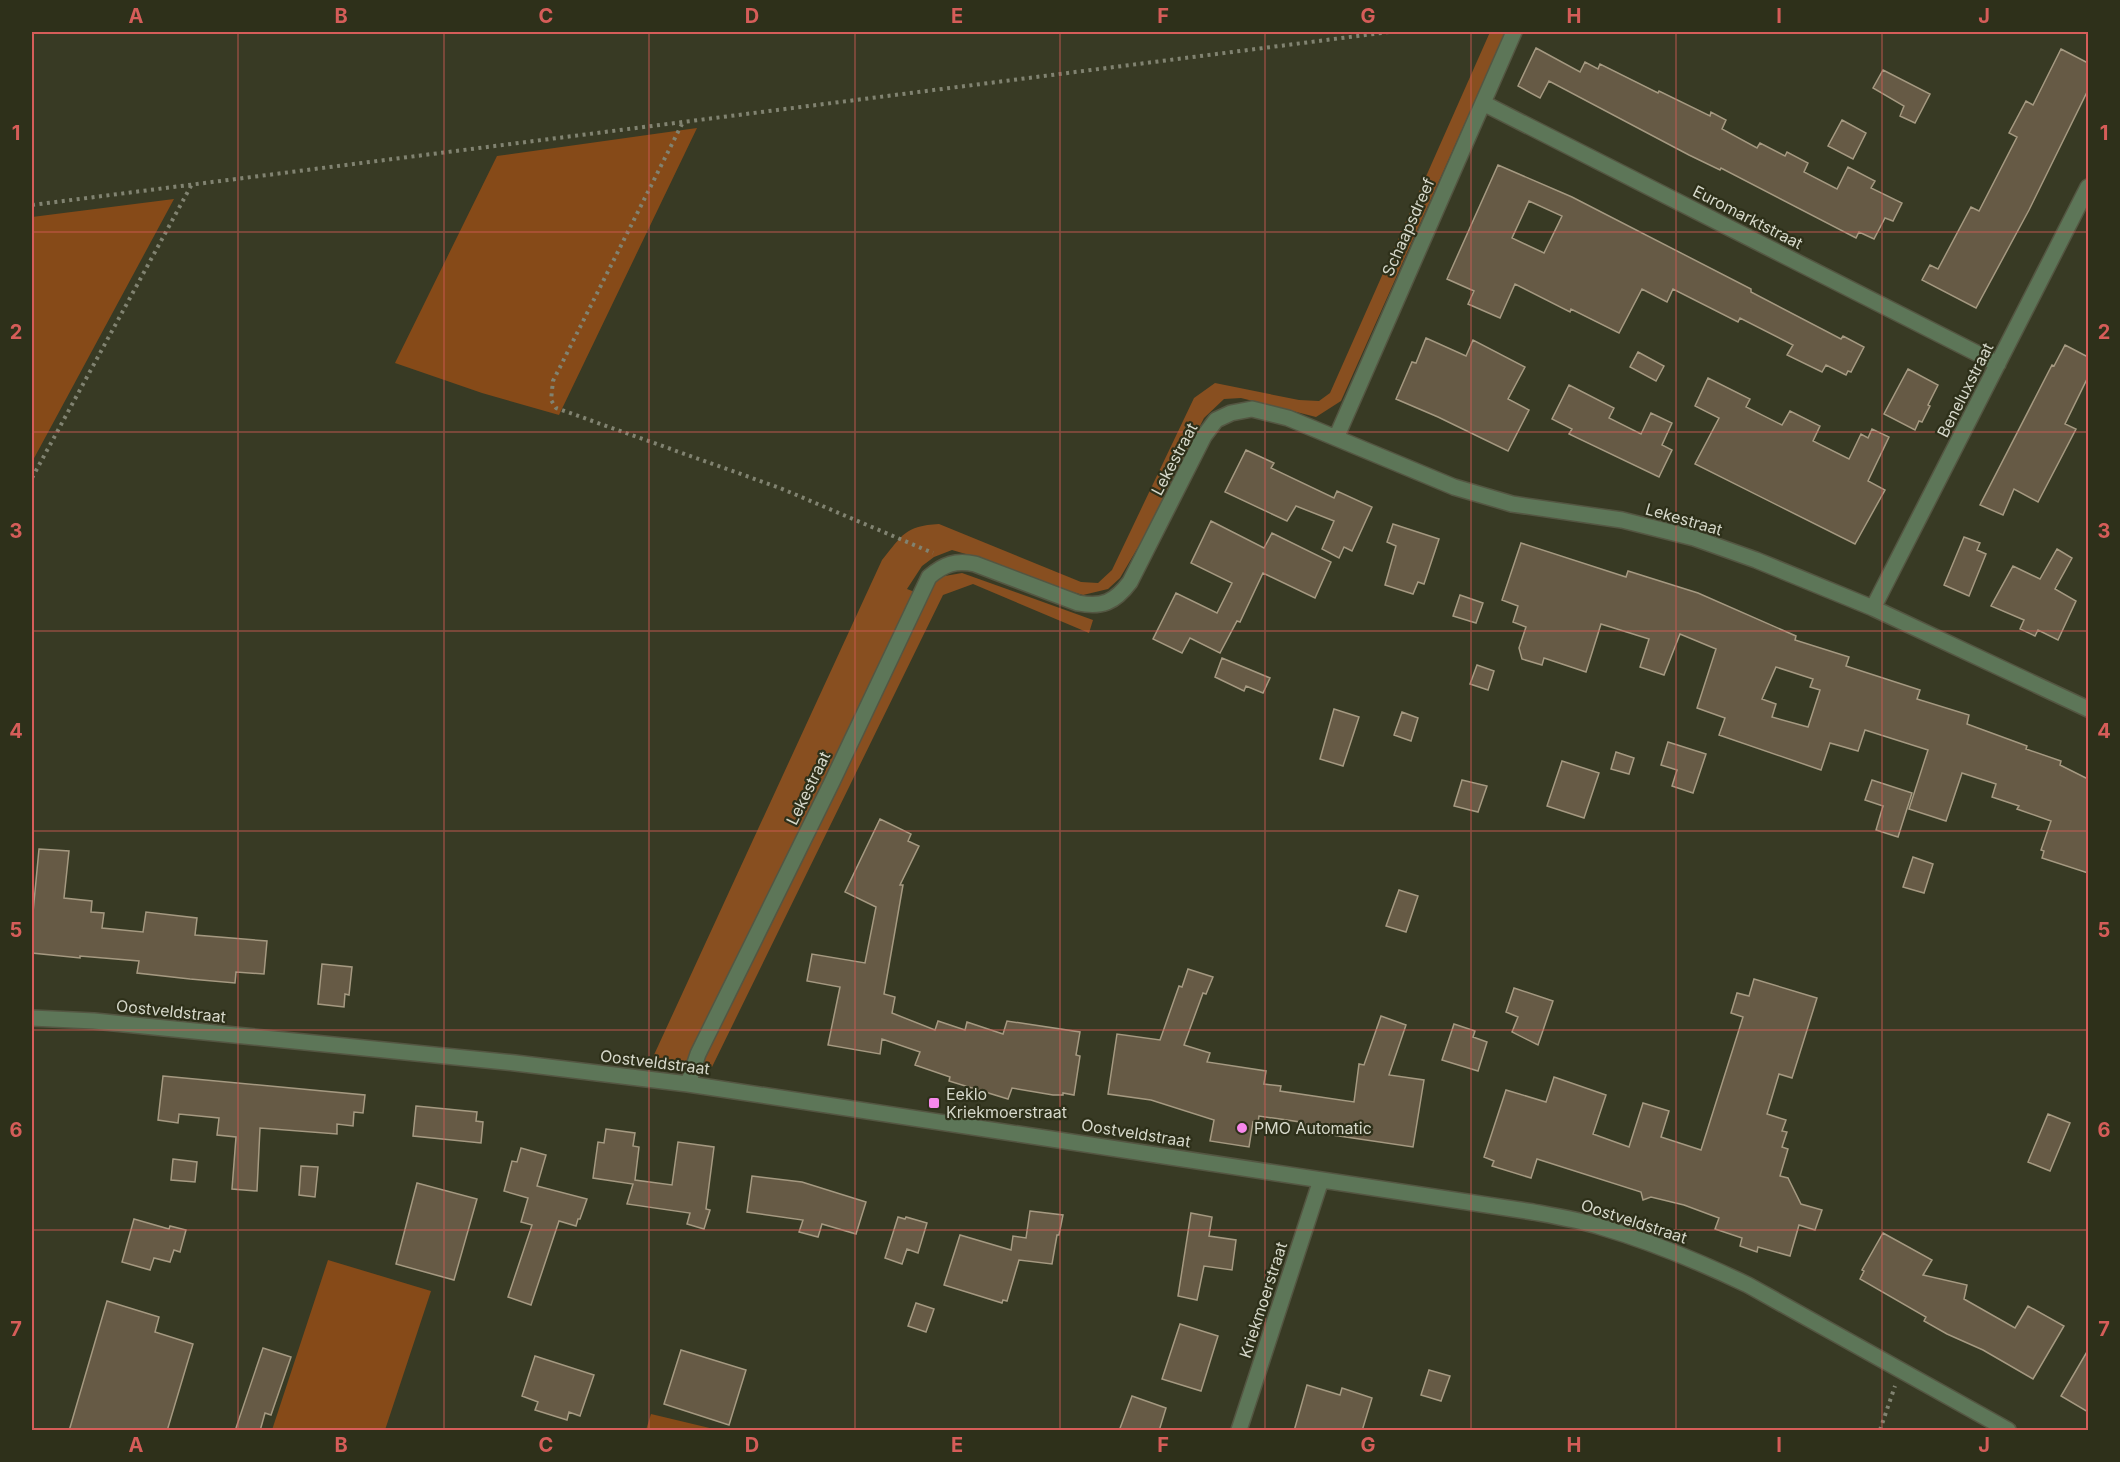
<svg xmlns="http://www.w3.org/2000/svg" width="2120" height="1462" font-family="Inter,sans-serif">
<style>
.green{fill:#864a18}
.forest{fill:#884f20}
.building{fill:#665a45;stroke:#a59981;stroke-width:1.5;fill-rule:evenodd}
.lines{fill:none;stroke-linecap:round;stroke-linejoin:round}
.minor-casing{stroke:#545642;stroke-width:18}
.path{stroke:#818371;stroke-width:4;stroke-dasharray:3 4.5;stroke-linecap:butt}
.minor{stroke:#5d7658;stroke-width:15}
.grid{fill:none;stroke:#d65d59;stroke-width:1.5;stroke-opacity:0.55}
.poi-dot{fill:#f788eb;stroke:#2e301a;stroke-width:2}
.labels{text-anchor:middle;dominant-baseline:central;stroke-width:4.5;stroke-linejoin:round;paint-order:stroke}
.street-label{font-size:16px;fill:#d6d8ca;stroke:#2e301a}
.poi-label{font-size:16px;fill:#d6d8ca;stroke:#2e301a;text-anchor:start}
.neatline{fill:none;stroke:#d65d59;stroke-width:2}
.grid-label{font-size:20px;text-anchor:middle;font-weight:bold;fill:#d65d59}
</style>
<rect width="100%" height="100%" fill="#383a24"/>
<path class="green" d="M697 128 559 415 482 393 395 363 497 156Z
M174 199 32 462V217Z
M328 1260 431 1291 385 1430H272Z
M651 1414 718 1430H646Z"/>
<path class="forest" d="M1490 32 1505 33 1341 401 1316 417 1241 398 1224 399 1204 418 1141 542 1120 578 1108 589 1083 595 1069 591 990 561 952 550 934 557 922 566 907 589 925 596 931 584 939 577 962 573 1093 620 1089 633 973 584 943 595 712 1067 653 1057 882 560C903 535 904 526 939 524L1081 582 1098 583 1112 570 1194 398 1215 383 1299 400 1319 401 1330 393Z"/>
<path class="building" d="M1536 48 1580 72 1585 62 1598 69 1600 64 1658 93 1659 91 1710 116 1711 112 1726 120 1722 129 1757 148 1760 143 1785 156 1787 152 1808 163 1804 172 1837 189 1848 167 1875 181 1871 188 1902 203 1893 221 1885 218 1874 239 1859 232 1856 238 1721 168 1720 170 1689 155 1549 81 1540 98 1518 86Z
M2061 49 2088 63V90L2029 210 1976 308 1922 280 1930 265 1938 269 1971 207 1979 211 2017 137 2009 133 2026 101 2033 105Z
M1883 70 1930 94 1915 123 1900 116 1904 106 1873 88Z
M1842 120 1866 133 1853 159 1828 146Z
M1498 165 1572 197 1751 289V292L1841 339 1843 336 1864 347 1851 372 1848 371 1846 375 1826 365 1822 372 1787 355 1793 345 1740 318 1738 322 1673 289 1667 302 1642 289 1619 333 1571 309 1570 312 1515 284 1500 318 1468 304 1474 291 1447 279ZM1529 201 1562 216 1544 253 1512 238Z
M1426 338 1466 356 1473 340 1525 367 1508 399 1529 410 1508 451 1438 417 1396 399 1412 362 1416 363Z
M2065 345 2088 357V377L2065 424 2076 429 2038 502 2014 489 2003 515 1980 505 2052 365 2054 366Z
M1638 352 1664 366 1656 381 1630 367Z
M1908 369 1938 385 1928 405 1930 406 1922 422 1919 421 1915 430 1884 414Z
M1708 378 1750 399 1746 407 1782 425 1790 411 1820 426 1813 441 1849 459 1861 434 1868 438 1872 429 1889 437 1868 481 1885 490 1855 544 1695 464 1719 418 1695 406Z
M1569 385 1614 408 1609 418 1641 434 1651 413 1672 423 1662 445 1672 450 1659 477 1569 434 1572 429 1552 419Z
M1246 450 1274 463 1271 468 1334 498 1337 491 1372 507 1352 551 1344 547 1339 558 1322 549 1334 521 1296 506 1287 521 1225 492Z
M1211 521 1264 548 1272 533 1331 562 1315 598 1263 573 1240 622 1237 621 1220 653 1190 638 1182 653 1153 639 1176 593 1217 613 1232 583 1191 563Z
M1393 524 1439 539 1424 584 1418 582 1413 594 1385 585 1396 546 1387 542Z
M1964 537 1980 543 1977 550 1986 554 1969 596 1944 585Z
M1521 543 1626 577 1628 571 1698 593 1796 636 1795 640 1849 657 1846 666 1920 690 1917 699 1969 715 1967 724 2027 746 2026 749 2061 761 2060 765 2088 779V873L2042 858 2044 851 2041 850 2051 821 2017 809 2019 806 1992 797 1996 784 1962 773 1946 821 1909 809 1928 750 1865 730 1858 751 1830 743 1821 770 1719 735 1725 718 1697 708 1716 649 1680 634 1664 675 1640 667 1649 639 1601 624 1586 672 1544 658 1542 665 1522 659 1519 648 1526 627 1513 622 1518 606 1502 600ZM1776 667 1813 679 1810 687 1820 690 1808 727 1772 717 1776 704 1762 699Z
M2057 549 2072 558 2055 589 2076 601 2058 640 2038 630 2035 636 2020 629 2024 620 1991 606 2013 566 2040 579Z
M1460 595 1483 603 1476 623 1453 616Z
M1222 658 1270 678 1263 693 1246 686 1244 691 1215 677Z
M1477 665 1494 671 1488 690 1470 684Z
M1334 709 1359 717 1343 766 1320 759Z
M1402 712 1418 718 1411 741 1394 735Z
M1668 742 1706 754 1693 793 1672 786 1677 770 1661 765Z
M1616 752 1634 758 1629 774 1611 769Z
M1562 761 1599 773 1584 818 1547 806Z
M1462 780 1487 786 1478 812 1454 806Z
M1872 780 1912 793 1898 837 1876 830 1883 806 1865 800Z
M880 819 911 834 908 841 919 846 900 885H903L884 994 895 997 892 1013 935 1030 938 1021 965 1030 967 1022 1003 1034 1007 1021 1080 1032 1076 1055 1080 1056 1074 1095 1063 1093V1095H1053L1012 1088 1008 1099 949 1081 950 1077 915 1065 920 1052 882 1039 880 1054 828 1045 840 987 807 981 812 954 865 963 876 907 845 892Z
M39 849 69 851 64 898 92 901 91 912 104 913 102 928 143 932 146 912 197 918 195 935 267 941 264 974 236 972 235 983 190 979 137 973 139 961 80 956V958L32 953V923Z
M1913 857 1933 864 1924 893 1903 887Z
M1399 890 1418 896 1406 932 1386 926Z
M322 964 352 967 349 995 345 994 344 1007 318 1004Z
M1188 969 1213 977 1206 994 1203 993 1184 1045 1210 1053 1207 1062 1266 1071 1264 1084 1281 1086 1280 1091 1354 1102 1359 1064 1364 1065 1381 1016 1406 1025 1389 1075 1424 1080 1413 1147 1299 1130 1300 1122 1259 1116 1258 1123 1253 1122 1249 1147 1210 1141 1214 1120 1151 1100 1108 1094 1117 1034 1160 1040 1179 986 1182 987Z
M1754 979 1817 998 1792 1078 1779 1074 1767 1114 1786 1120 1782 1131 1787 1132 1782 1147 1788 1149 1780 1176 1788 1178 1801 1204 1822 1210 1815 1230 1799 1225 1790 1256 1758 1247 1757 1252 1740 1246 1742 1238 1715 1229 1719 1218 1684 1205 1651 1197 1643 1200 1641 1192 1537 1159 1531 1178 1492 1166 1494 1161 1484 1157 1506 1090 1546 1102 1554 1077 1606 1095 1593 1134 1629 1147 1643 1103 1669 1111 1661 1137 1701 1150 1743 1017 1731 1013 1737 993 1749 996Z
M1514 988 1553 1001 1538 1045 1512 1032 1518 1017 1506 1012Z
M1454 1024 1475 1031 1473 1037 1487 1042 1478 1071 1442 1060Z
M163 1076 365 1095 363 1113 354 1112 353 1126 337 1124V1134L260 1128 257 1191 232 1189 236 1137 217 1135 219 1118 179 1114 178 1123 158 1120Z
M416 1106 477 1112 476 1121 483 1122 481 1143 413 1136Z
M2048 1114 2070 1123 2050 1171 2028 1162Z
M606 1129 635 1133 633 1146 639 1147 635 1180 672 1185 678 1142 714 1147 706 1209 710 1210 704 1229 687 1224 690 1213 627 1204 633 1184 593 1178 598 1142 604 1143Z
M521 1148 546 1155 537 1186 587 1199 580 1219H578L576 1226 559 1221 531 1305 508 1297 532 1225 521 1222 528 1198 504 1191 512 1161 517 1162Z
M173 1159 197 1162 195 1182 171 1180Z
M301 1166 318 1167 315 1197 299 1195Z
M752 1176 802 1182 866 1202 856 1234 822 1224 818 1237 799 1232 803 1220 747 1212Z
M417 1183 477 1199 454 1280 396 1264Z
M1030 1211 1063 1215 1059 1235H1057L1052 1264 1019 1260 1007 1301 1003 1300 1002 1303 944 1285 960 1235 1011 1250 1013 1236 1026 1238Z
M1191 1213 1212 1217 1209 1236 1236 1240 1232 1270 1204 1266 1197 1300 1178 1296Z
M898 1217 905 1219 906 1217 927 1223 918 1253 907 1249 902 1264 885 1258Z
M134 1219 169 1229 170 1226 186 1230 180 1252 174 1250 170 1262 154 1258 150 1270 122 1262Z
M1883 1233 1932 1260 1923 1275 1967 1285 1964 1299 2015 1328 2028 1306 2064 1326 2033 1379 1983 1350 1947 1334 1924 1321 1926 1317 1860 1279 1864 1271 1862 1270Z
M107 1301 159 1317 155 1332 193 1344 167 1431H69Z
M916 1303 934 1309 926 1332 908 1326Z
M1180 1324 1218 1336 1201 1391 1162 1379Z
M263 1348 291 1357 271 1415 265 1413 260 1431H235Z
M681 1350 746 1370 729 1425 664 1404Z
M2088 1350V1412L2061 1396Z
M535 1356 594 1375 580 1416 569 1412 567 1420 535 1410 538 1402 522 1396Z
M1429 1370 1450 1376 1441 1401 1421 1395Z
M1307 1385 1340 1395 1342 1388 1372 1398 1362 1431H1294Z
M1132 1396 1166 1408 1159 1431H1119Z"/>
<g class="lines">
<g class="minor-casing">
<path id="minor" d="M1483 103 1998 364
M1336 438 1514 32
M1873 608 2088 187
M32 1018 94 1021 515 1063 688 1084 1533 1212C1555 1216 1579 1220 1601 1227 1652 1242 1700 1262 1748 1285L2008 1430
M688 1084 698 1054 832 782 929 577C944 564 956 560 975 564L1078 603C1102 608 1115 602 1130 582L1204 436 1216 420 1231 413 1252 409 1288 418 1454 487 1512 504 1622 520 1694 538 1756 560 1873 608 2088 709
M1239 1430 1321 1180"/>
</g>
<path class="path" d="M682 124 553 381 551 400 556 408 780 488 933 553
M32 205 1389 32
M32 478 192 184
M1880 1430 1895 1386"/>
<use href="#minor" class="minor"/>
</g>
<path class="grid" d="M238 32V1430M444 32V1430M649 32V1430M855 32V1430M1060 32V1430M1265 32V1430M1471 32V1430M1676 32V1430M1882 32V1430M32 232H2088M32 432H2088M32 631H2088M32 831H2088M32 1030H2088M32 1230H2088"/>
<g class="poi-dot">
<rect x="928" y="1097" width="12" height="12" rx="3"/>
<circle cx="1242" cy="1128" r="6"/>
</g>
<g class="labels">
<g class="street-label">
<text transform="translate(1748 217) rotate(27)">Euromarktstraat</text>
<text transform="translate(1408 227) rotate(-66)">Schaapsdreef</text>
<text transform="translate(1965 390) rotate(-63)">Beneluxstraat</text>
<text transform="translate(1174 459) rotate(-62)">Lekestraat</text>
<text transform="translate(1684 519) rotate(16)">Lekestraat</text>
<text transform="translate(808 788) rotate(-64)">Lekestraat</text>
<text transform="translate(171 1011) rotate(6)">Oostveldstraat</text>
<text transform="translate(655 1062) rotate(7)">Oostveldstraat</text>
<text transform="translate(1136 1133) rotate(9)">Oostveldstraat</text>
<text transform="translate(1634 1221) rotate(18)">Oostveldstraat</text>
<text transform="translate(1263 1300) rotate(-72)">Kriekmoerstraat</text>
</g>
<g class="poi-label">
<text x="946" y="1094">Eeklo<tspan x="946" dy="18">Kriekmoerstraat</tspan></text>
<text x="1254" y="1128">PMO Automatic</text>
</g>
</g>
<rect width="2120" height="1462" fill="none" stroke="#2e301a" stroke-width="66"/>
<rect x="33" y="33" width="2054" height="1396" class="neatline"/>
<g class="grid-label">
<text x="136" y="23">A</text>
<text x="341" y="23">B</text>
<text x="546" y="23">C</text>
<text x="752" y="23">D</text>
<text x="957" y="23">E</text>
<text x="1163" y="23">F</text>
<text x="1368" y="23">G</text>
<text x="1574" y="23">H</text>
<text x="1779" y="23">I</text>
<text x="1984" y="23">J</text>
<text x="16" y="140">1</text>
<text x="2104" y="140">1</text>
<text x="16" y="339">2</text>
<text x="2104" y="339">2</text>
<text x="16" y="538">3</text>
<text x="2104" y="538">3</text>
<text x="16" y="738">4</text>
<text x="2104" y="738">4</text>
<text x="16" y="937">5</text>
<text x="2104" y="937">5</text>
<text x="16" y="1137">6</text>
<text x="2104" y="1137">6</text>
<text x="16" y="1336">7</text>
<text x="2104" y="1336">7</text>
<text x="136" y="1452">A</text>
<text x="341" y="1452">B</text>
<text x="546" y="1452">C</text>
<text x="752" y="1452">D</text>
<text x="957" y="1452">E</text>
<text x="1163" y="1452">F</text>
<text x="1368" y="1452">G</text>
<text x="1574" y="1452">H</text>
<text x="1779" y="1452">I</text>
<text x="1984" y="1452">J</text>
</g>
</svg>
